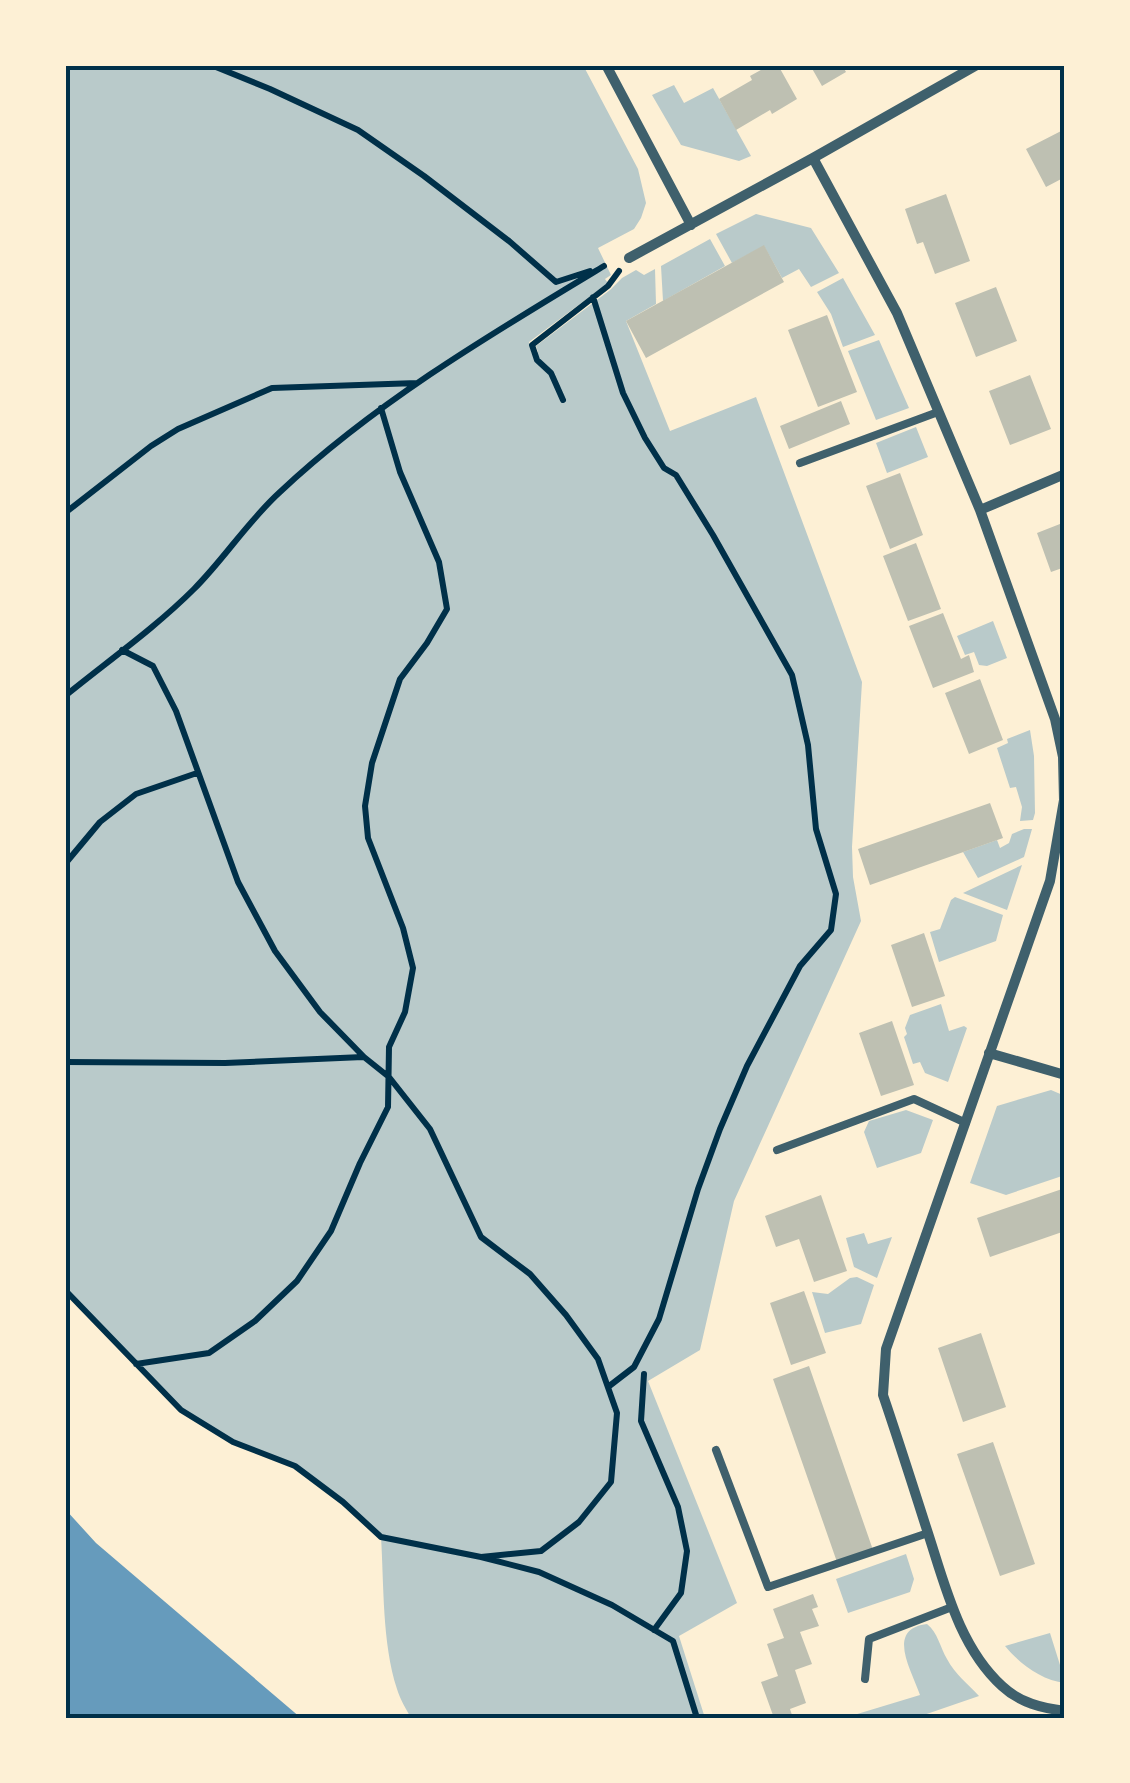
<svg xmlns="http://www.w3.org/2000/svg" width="1130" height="1783" font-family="'Space Grotesk',sans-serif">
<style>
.green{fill:#b9caca}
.water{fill:#669bbc}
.building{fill:#bec0b2}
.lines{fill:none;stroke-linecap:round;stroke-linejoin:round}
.path{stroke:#003049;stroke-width:6}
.service{stroke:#3f606c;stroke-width:8}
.minor{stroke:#3f606c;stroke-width:10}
.neatline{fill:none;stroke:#003049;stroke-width:4}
</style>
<rect width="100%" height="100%" fill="#fdf0d5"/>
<path class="green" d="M65 65H583L638 169 646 203 641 218 634 229 598 248 611 275 605 279 608 283 529 342 532 354 538 352 536 346 610 290 622 278 636 270 644 275 655 269 656 304 626 321 670 431 756 397 862 682 852 847 853 877 861 921 734 1201 700 1350 648 1381 737 1603 679 1636 705 1718H411C406 1709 400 1699 397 1689 382 1643 384 1585 381 1537L295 1466 233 1442 181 1410 65 1290Z
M674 85 684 103 713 88 751 156 739 161 681 145 652 95Z
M756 214 811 228 839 273 811 287 799 269 782 278 764 246 732 263 716 234Z
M710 239 725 266 663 301 661 266Z
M843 278 875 335 843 347 831 314 817 292Z
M879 340 909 408 876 420 848 351Z
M916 427 928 457 887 473 876 443Z
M993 621 1007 658 987 666 979 665 974 652 965 655 957 636Z
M1030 730 1034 756 1035 813 1033 820 1020 821 1022 807 1016 787 1010 788 997 748 1008 743 1007 739Z
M1024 829H1032L1024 857 978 878 963 852 997 840 1000 848 1009 843 1012 834Z
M1022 865 1007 910 963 893Z
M955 897 1003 915 996 941 939 962 930 932 940 929 951 900Z
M941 1004 949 1031 964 1026 967 1028 948 1082 925 1073 920 1062 913 1064 904 1037 907 1034 905 1028 910 1015Z
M1051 1090 1065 1096V1175L1006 1195 970 1183 997 1106Z
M906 1110 933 1120 921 1153 877 1168 864 1132 869 1121Z
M864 1233 868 1244 892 1237 877 1278 854 1267 846 1238Z
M857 1277 874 1285 861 1324 825 1333 812 1292 828 1294 850 1278Z
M906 1554 914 1579 910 1592 848 1613 836 1579Z
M927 1624C938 1633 940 1647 947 1659 955 1674 968 1684 979 1696L915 1718H844L920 1695C912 1671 885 1629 927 1624Z
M1050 1633 1065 1681V1683C1041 1680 1020 1664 1005 1646Z"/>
<path class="water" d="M65 1509 96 1543 301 1718H65Z"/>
<path class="building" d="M770 65H778L797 99 772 114 770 110 736 130 719 99 752 80 750 76Z
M810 65H842L846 72 822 86Z
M1065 129V177L1046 187 1026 149Z
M946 194 970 261 935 274 923 242 917 244 905 209Z
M764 245 784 282 646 358 626 321Z
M996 287 1017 341 976 357 955 303Z
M827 315 857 392 818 407 788 330Z
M1030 375 1051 429 1010 445 989 391Z
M841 401 850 424 789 449 780 426Z
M900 473 923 535 890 549 866 486Z
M1065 522V567L1051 572 1037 533Z
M916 543 941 609 908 621 883 556Z
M943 613 961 659 969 655 974 672 933 688 909 626Z
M980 679 1003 740 969 754 945 693Z
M990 803 1003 838 870 885 858 849Z
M924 933 945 996 912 1007 891 945Z
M892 1021 914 1085 881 1096 859 1033Z
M1065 1188V1231L990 1257 977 1218Z
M821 1195 847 1271 814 1282 799 1239 776 1247 765 1216Z
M804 1291 826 1353 791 1365 770 1303Z
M981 1333 1006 1407 963 1422 938 1348Z
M809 1366 873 1550 837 1562 773 1379Z
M993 1442 1035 1564 1000 1576 957 1454Z
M813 1594 818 1607 812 1609 819 1626 800 1632 812 1664 795 1670 806 1703 790 1709 793 1718H774L761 1682 778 1676 767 1644 784 1638 773 1609Z"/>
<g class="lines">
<path class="path" d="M211 65 270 89 358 130 424 176 509 241 556 282 590 271
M593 297 623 393 645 438 664 468 676 475 713 535 792 675 808 745 816 829 836 894 831 930 800 966 747 1066 720 1129 698 1189 659 1319 634 1367 608 1387
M563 400 551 373 537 360 532 345 608 286 619 271
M65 513 151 446 178 429 272 388 417 383
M122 650 153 666 176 711 238 882 275 951 320 1012 364 1057 389 1077 430 1129 481 1237 530 1274 566 1315 598 1359 617 1413 611 1482 579 1522 541 1551 481 1557
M65 696C108 661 155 628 194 589 224 559 248 521 280 492 376 402 491 334 604 266
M65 864 100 822 136 794 197 773
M65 1062 225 1063 363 1057
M65 1290 181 1410 233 1442 295 1466 343 1502 381 1537 481 1557 539 1572 612 1605 673 1641 697 1718
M136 1364 209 1353 255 1321 297 1281 331 1231 360 1163 388 1107 389 1047 405 1012 413 968 403 928 368 838 365 806 372 763 400 679 427 643 447 609 439 562 400 472 381 408
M644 1374 641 1421 678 1507 687 1551 681 1593 654 1630"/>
<path class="service" d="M800 463 938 412
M777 1150 914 1099 966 1123
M716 1450 768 1587 928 1533
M865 1679 869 1639 952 1607"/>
<path class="minor" d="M606 65 691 225
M813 158 897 313 980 510 1055 719 1063 757 1064 800 1050 881 886 1349 883 1395C898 1439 912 1483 926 1527 944 1581 958 1646 1002 1686 1020 1703 1042 1708 1065 1711
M629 258 813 158 977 65
M980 510 1065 474
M989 1053 1065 1075"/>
</g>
<rect width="1130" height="1783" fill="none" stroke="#fdf0d5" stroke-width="135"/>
<rect x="68" y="68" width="994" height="1648" class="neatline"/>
</svg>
